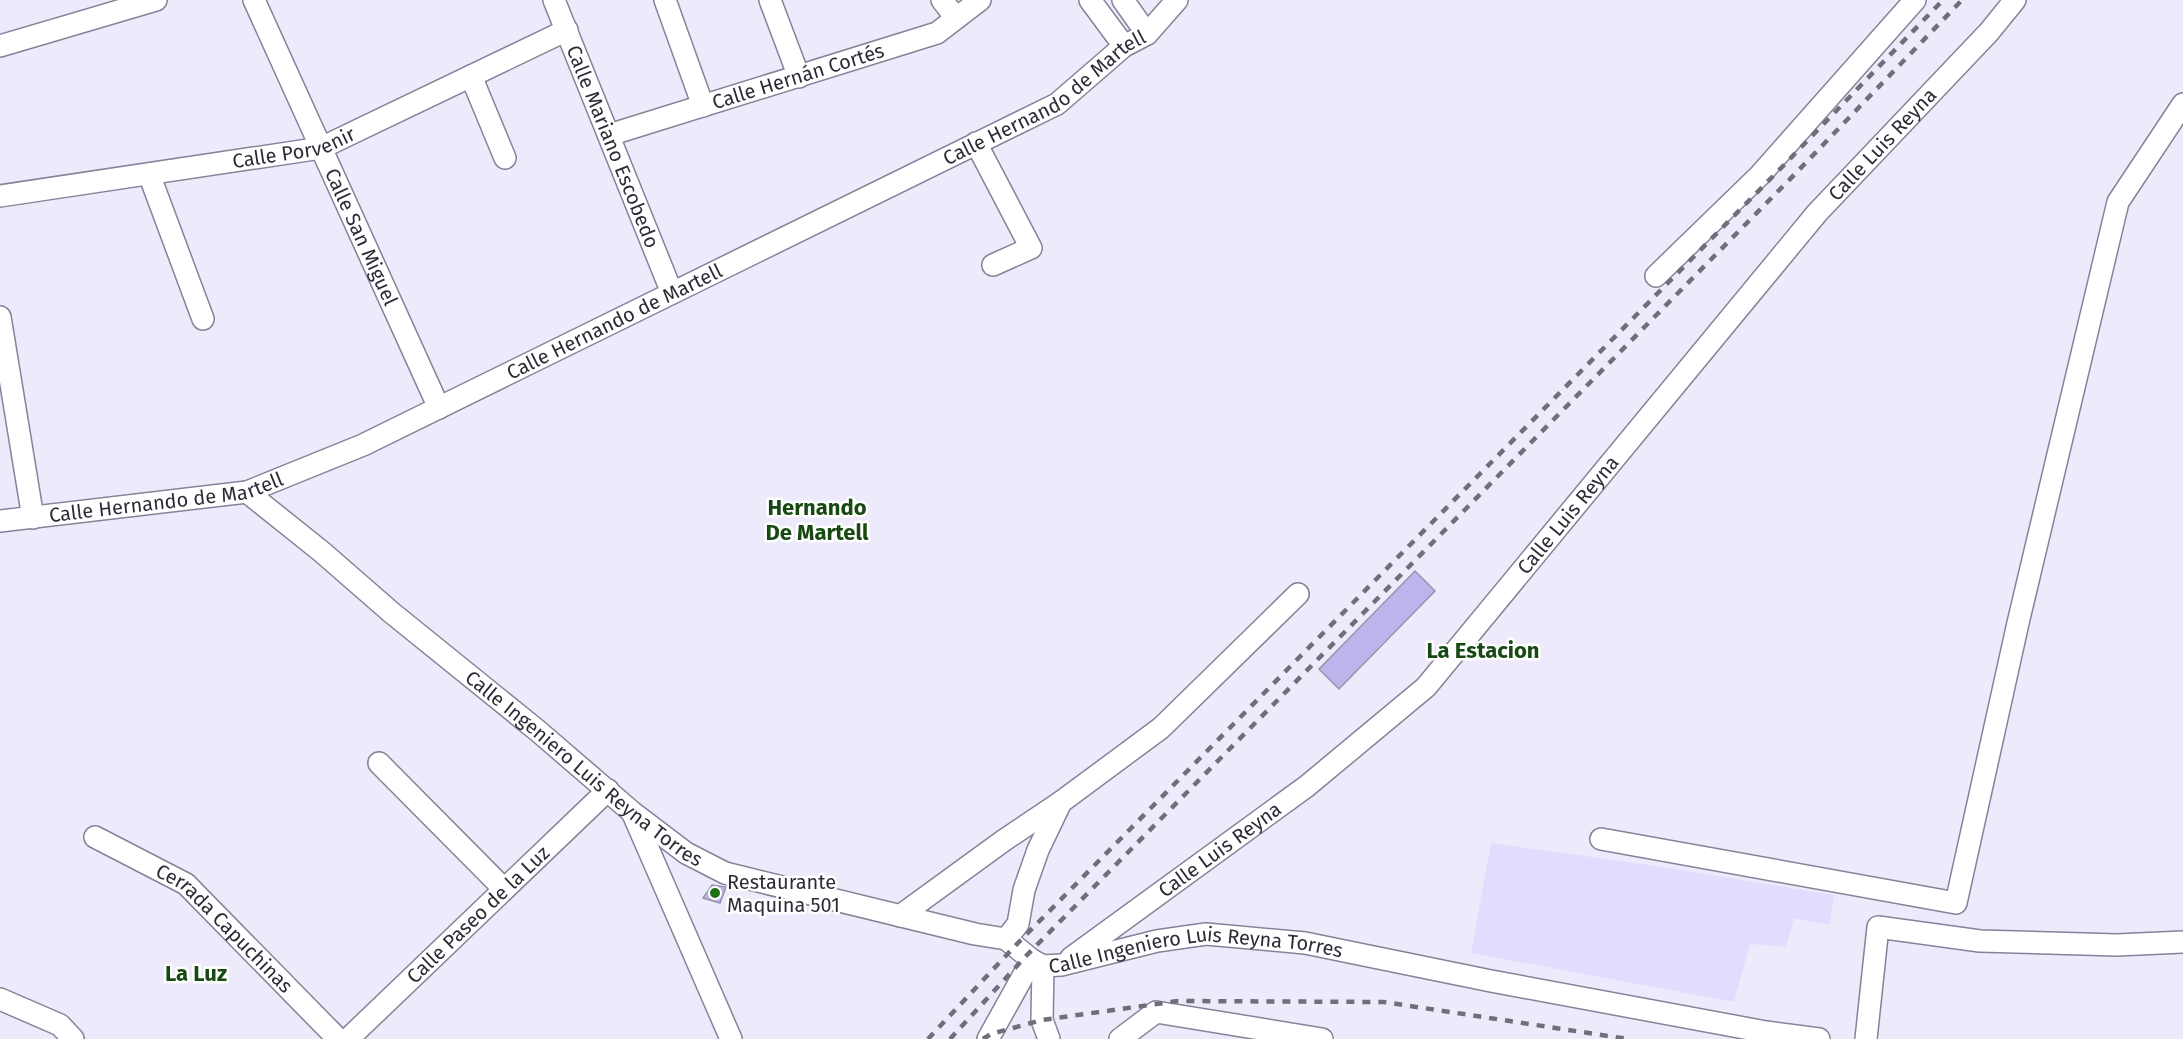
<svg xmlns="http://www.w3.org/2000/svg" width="2183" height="1039" font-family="'Fira Sans',sans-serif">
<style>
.built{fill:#e2ddff}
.building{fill:#bcb4eb;stroke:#9794ac;stroke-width:1.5}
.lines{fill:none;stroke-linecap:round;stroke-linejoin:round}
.minor-casing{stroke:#858299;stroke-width:24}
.minor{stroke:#fff;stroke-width:21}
.rail{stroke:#6f6e7a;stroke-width:4.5;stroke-dasharray:8 8;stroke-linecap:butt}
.poi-dot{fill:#1e6e15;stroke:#fff;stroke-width:2}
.labels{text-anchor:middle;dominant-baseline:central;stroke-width:5;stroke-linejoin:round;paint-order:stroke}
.street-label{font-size:20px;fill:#2d2c36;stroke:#fff}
.poi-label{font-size:20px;fill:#2d2c36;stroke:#fff;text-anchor:start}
.quarter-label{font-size:22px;font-weight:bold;fill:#174912;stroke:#fff}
</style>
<rect width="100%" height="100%" fill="#edebfb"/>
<path class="built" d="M1491 843 1663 867 1834 895 1830 925 1794 918 1786 947 1750 944 1734 1002 1471 953Z"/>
<path class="building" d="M1415 571 1435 591 1339 689 1319 669Z
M712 885 726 887 720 903 703 898Z"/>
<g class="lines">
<g class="minor-casing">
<g id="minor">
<path id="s1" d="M254 0 439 408"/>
<path id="s2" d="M554 0 672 293"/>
<path d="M665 0 703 106"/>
<path d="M770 0 799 77"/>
<path d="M942 0 956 18"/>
<path d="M1090 0 1124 46"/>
<path d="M1123 0 1147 34"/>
<path d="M0 46 156 0"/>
<path d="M471 76 505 158"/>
<path id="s3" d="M609 135 937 33 980 0"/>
<path d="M976 143 1031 248 993 265"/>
<path d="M149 174 203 319"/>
<path id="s4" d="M0 196 321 148 567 30"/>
<path d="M1656 276 1760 175 1915 0"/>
<path d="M0 317 33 518"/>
<path id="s5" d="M247 492 322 552 392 613 538 731 632 812 686 853 725 873 975 934 1006 939 1032 960 1043 966 1061 965 1157 941 1206 934 1305 943 1491 981 1766 1032 1819 1039"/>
<path id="s6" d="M0 521 247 492 363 445 1057 104 1124 46 1147 34 1177 0"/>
<path d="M379 763 504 889"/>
<path d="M633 814 731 1039"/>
<path id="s7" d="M95 837 186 884 338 1039"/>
<path d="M1601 839 1956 903 2018 623 2118 202 2183 104"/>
<path d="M900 916 1003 841 1061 802"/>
<path d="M1006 939 1018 924 1024 890 1038 850 1061 802 1161 728 1298 594"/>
<path id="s8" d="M1071 958 1307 786 1426 687 1817 213 1989 32 2015 0"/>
<path d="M1043 966 1042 1020 1049 1039"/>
<path d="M0 999 60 1025 73 1039"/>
<path id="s9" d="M348 1039 608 790"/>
<path d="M988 1039 1032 960"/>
<path d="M1120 1039 1156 1012 1322 1039"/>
<path d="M1866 1039 1878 927 1980 941 2117 945 2183 942"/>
</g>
</g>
<use href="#minor" class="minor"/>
<path class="rail" d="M928 1039 1015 946 1785 164 1943 0
M950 1039 1027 955 1795 174 1962 0
M983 1039 991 1034 1042 1020 1178 1001 1384 1002 1628 1039"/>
</g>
<circle class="poi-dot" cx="715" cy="893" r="6"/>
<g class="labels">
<g class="street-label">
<text stroke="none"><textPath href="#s3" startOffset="198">Calle Hernán Cortés</textPath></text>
<text stroke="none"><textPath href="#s6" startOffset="1140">Calle Hernando de Martell</textPath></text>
<text stroke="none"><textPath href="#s4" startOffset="298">Calle Porvenir</textPath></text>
<text stroke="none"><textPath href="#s8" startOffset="1156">Calle Luis Reyna</textPath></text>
<text stroke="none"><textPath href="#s2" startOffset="158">Calle Mariano Escobedo</textPath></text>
<text stroke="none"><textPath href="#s1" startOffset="260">Calle San Miguel</textPath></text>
<text stroke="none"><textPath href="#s6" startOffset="654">Calle Hernando de Martell</textPath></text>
<text stroke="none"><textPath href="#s6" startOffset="168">Calle Hernando de Martell</textPath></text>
<text stroke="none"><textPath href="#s8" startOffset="670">Calle Luis Reyna</textPath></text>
<text stroke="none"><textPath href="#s5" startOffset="436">Calle Ingeniero Luis Reyna Torres</textPath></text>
<text stroke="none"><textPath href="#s8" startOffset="184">Calle Luis Reyna</textPath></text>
<text stroke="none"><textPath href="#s9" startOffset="180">Calle Paseo de la Luz</textPath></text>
<text stroke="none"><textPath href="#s7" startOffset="160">Cerrada Capuchinas</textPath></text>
<text stroke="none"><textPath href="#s5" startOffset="1102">Calle Ingeniero Luis Reyna Torres</textPath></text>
</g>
<g class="poi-label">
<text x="727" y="882">Restaurante<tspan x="727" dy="23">Maquina 501</tspan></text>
</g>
<g class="quarter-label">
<text x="817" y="507">Hernando<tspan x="817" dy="25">De Martell</tspan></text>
<text x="1483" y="650">La Estacion</text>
<text x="196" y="973">La Luz</text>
</g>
</g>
</svg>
